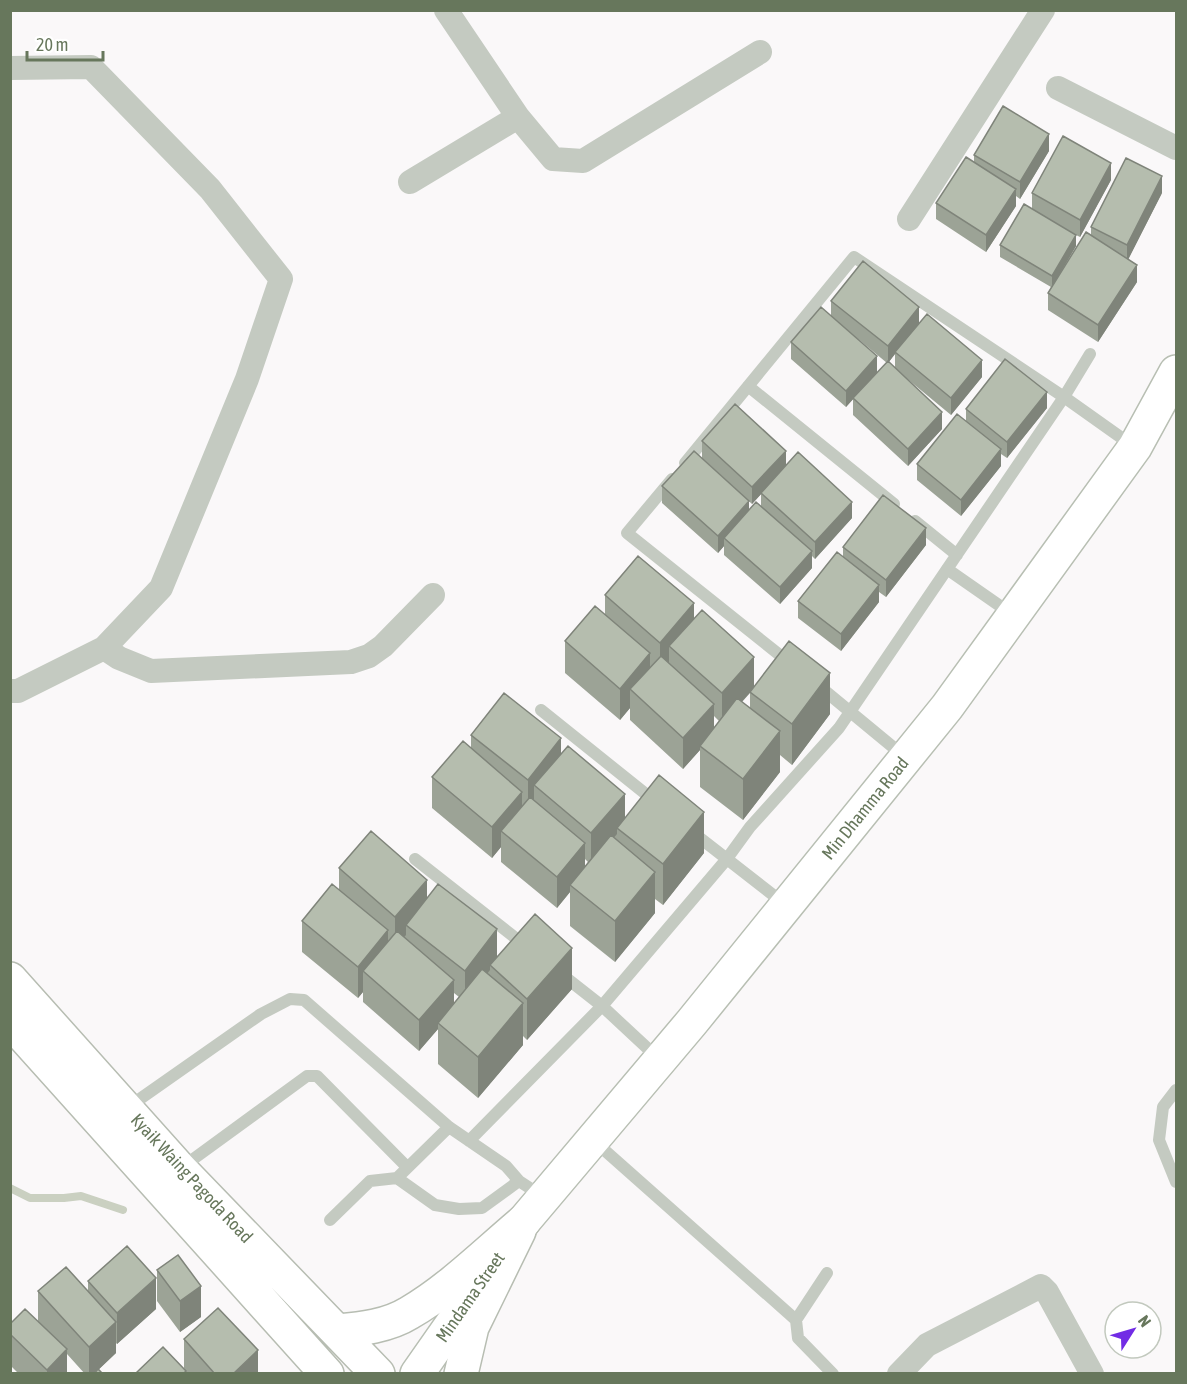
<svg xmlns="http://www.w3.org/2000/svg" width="1187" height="1384" font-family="'Asap Condensed',sans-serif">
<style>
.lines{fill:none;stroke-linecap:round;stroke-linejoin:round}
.stream{stroke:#cad0c1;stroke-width:8}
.secondary-casing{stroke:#b8bfb3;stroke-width:36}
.primary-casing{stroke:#b7bdb2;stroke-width:36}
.service{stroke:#c4cac1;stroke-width:12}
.minor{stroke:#c4cac1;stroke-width:24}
.secondary{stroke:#fff;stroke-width:33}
.primary{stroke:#fff;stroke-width:33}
.wall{fill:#9ca396;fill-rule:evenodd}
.shaded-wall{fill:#7f847a}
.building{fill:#b5bdae;stroke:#7f847a;stroke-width:1.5}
.labels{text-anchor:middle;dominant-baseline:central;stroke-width:6;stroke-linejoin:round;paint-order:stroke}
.street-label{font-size:18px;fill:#67775c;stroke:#fff}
</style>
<rect width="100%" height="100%" fill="#faf8f9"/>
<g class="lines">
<path class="stream" d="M10 1188 30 1198H64L81 1196 123 1210"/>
<g class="secondary-casing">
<path id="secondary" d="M417 1374 524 1221 692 1022 947 707 1135 447 1176 372"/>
</g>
<g class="primary-casing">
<path id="primary" d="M10 979 180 1169 378 1374
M10 1021 327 1374
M338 1331C361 1329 388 1326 409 1313 449 1290 487 1252 524 1221
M461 1374 472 1327 519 1231"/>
</g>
<path class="service" d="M748 386 894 504
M685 463 854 257 1064 397 1133 446
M672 479 627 533 791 664
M915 521 957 555
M947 569 1013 615
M819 686 905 757
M541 710 657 803
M691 831 786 905
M415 859 527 947
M560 973 602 1006 659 1059
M1176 1090 1163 1107 1159 1140 1176 1182
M127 1108 261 1014 290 999 304 1000 449 1127 506 1166 519 1181 542 1196
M593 1140 796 1320
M469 1141 602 1006 726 860 750 827 839 728 1064 397 1090 354
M181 1168 307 1076H317L407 1167
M397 1178 435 1205 459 1209 482 1208 519 1181
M330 1220 370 1181 397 1178 449 1127
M827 1273 796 1320 798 1338 833 1374"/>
<path class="minor" d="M446 10 518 117 553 159 583 161 760 52
M10 68 91 67 210 189 281 279 247 379 161 588 104 648 18 691H10
M1058 88 1176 148
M410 182 518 117
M909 219 1043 10
M104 648 119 658 151 671 351 662 369 656 383 646 433 595
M899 1374 927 1345 1041 1286 1047 1292 1092 1374"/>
<use href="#secondary" class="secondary"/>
<use href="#primary" class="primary"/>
</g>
<path class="wall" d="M1049 151 1020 199 1016 196V206L986 252 936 219V203L974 162V155Z
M1111 180 1080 237 1076 235V246L1060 274 1091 235V227L1162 193 1128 259 1137 282 1098 342 1048 310V293L1051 287 1000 257V245L1032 208V193Z
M831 301 919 324 982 377 951 415 905 377 942 429 908 466 853 415V399L846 407 791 359V342L831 316ZM857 338 887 363 864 387 877 373ZM895 353V368L889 362Z
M1047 408 1007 458 1001 454V466L961 516 917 480V464L966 421V409Z
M702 441 786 466 852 518 815 559 812 556V568L780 604 724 555V546L718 553 662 503V486L749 510 761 506V494L752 504 702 458Z
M926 545 886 597 879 592V602L841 651 798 618V601L843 557V547Z
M605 595 694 619 754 686 830 714 792 765 780 755V772L743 820 700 787V750L683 769 630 720V708L620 720 565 673V641L605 614ZM750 693V708L742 702ZM714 716 719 721 714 728Z
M471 735 561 754 625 818 704 853 663 905 655 899V913L615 962 570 926V892L557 908 501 862V847L492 858 432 808V777L471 748ZM585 859 588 862 585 867Z
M339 868 427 898 497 957 572 989 527 1040 523 1036V1045L478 1098 438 1064V1029L419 1051 363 1002V992L358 998 302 952V921L339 890ZM454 993 459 997 454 1003Z
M157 1270 201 1317 180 1332 157 1301Z
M88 1281 156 1309 117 1344 116 1343V1353L99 1369 103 1374H85L67 1354V1374H19L10 1365V1324L38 1322V1291H88Z
M184 1339 258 1374H186L184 1368Z"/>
<path class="shaded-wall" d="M1049 134V151L1020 199V182Z
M1111 163V180L1080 237V220Z
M1162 176V193L1127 262V245Z
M1016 189V206L986 252V235Z
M1076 235V246L1052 287V276Z
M1137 265V282L1098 342V325Z
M919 307V324L888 363V346Z
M877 356V373L846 407V391Z
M982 360V377L951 415V398Z
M1047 392V408L1007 458V442Z
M942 412V429L908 466V449Z
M1001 449V466L961 516V500Z
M786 451V467L752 504V487Z
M749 501V518L724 538V546L718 553V536Z
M852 502V518L815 559V542Z
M926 528V545L886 597V580Z
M812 551V568L780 604V587Z
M879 585V602L841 651V634Z
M694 603V634L669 646V663L660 674V643Z
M650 653V684L630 689V708L620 720V689Z
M754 657V688L722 724V693Z
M830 673V714L792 765V724Z
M714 704V735L700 746V750L683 769V738Z
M780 731V772L743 820V779Z
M561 738V769L534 785V803L528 811V780Z
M522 792V823L501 831V847L492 858V827Z
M625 794V825L617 828V834L591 864V833Z
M704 812V853L663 905V864Z
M585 843V874L570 885V892L557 908V877Z
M655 872V913L615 962V921Z
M427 880V911L406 925V935L395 948V917Z
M497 929V960L490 965V970L465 1002V971Z
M388 930V961L363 971V992L358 998V967Z
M572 948V989L527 1040V999Z
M454 980V1011L438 1023V1029L419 1051V1020Z
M523 1003V1045L478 1098V1057Z
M156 1278V1309L117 1344V1313Z
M201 1286V1317L180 1332V1301Z
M116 1322V1353L94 1374H89V1347Z
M67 1349V1374H47V1370Z
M258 1350V1374H233Z"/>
<path class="building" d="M1003 106 1049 134 1020 182 974 155Z
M1063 136 1111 163 1080 220 1032 193Z
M966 157 1016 189 986 235 936 203Z
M1126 158 1162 176 1127 245 1091 227Z
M1024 204 1076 235 1052 276 1000 245Z
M1086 232 1137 265 1098 325 1048 293Z
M863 261 919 307 888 346 831 301Z
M821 307 877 356 846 391 791 342Z
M927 314 982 360 951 398 895 352Z
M1005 359 1047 392 1007 442 966 409Z
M888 361 942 412 908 449 853 398Z
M735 404 786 451 752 487 702 441Z
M957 414 1001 449 961 500 917 464Z
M694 451 749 501 718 536 662 486Z
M798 452 852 502 815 542 761 493Z
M883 495 926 528 886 580 843 547Z
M756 502 812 551 780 587 724 538Z
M837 552 879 585 841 634 798 601Z
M638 556 694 603 660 643 605 595Z
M595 606 650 653 620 689 565 641Z
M702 610 754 657 722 693 669 646Z
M789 641 830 673 792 724 750 692Z
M661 656 714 704 683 738 630 689Z
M504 693 561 738 528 780 471 735Z
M737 698 780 731 743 779 700 746Z
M463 741 522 792 492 827 432 777Z
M568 746 625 794 591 833 534 785Z
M659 775 704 812 663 864 617 828Z
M530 797 585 843 557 877 501 831Z
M371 831 427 880 395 917 339 868Z
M611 835 655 872 615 921 570 885Z
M332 884 388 930 358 967 302 921Z
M438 884 497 929 465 971 406 925Z
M535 914 572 948 527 999 490 965Z
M397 931 454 980 419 1020 363 971Z
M482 969 523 1003 478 1057 438 1023Z
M127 1246 156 1278 117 1313 88 1281Z
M178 1255 201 1286 180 1301 157 1270Z
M66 1267 116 1322 89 1347 38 1291Z
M218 1308 258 1350 233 1374H215L184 1339Z
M25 1309 67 1349 47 1370 10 1334V1324Z
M163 1347 186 1371 183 1374H135Z
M98 1369 103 1374H94Z"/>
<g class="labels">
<g class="street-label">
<text transform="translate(865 808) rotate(-51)">Min Dhamma Road</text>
<text transform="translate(192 1178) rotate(47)">Kyaik Waing Pagoda Road</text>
<text transform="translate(470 1297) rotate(-55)">Mindama Street</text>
</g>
</g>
<rect width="1187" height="1384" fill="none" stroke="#67775c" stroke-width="24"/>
<g transform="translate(1133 1330) rotate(53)"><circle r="28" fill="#ffffff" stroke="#c2c9be" stroke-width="1.5"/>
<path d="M0-4.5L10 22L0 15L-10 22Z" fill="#722ce5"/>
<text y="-9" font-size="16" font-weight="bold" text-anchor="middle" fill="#67775c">N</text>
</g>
<path d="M27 51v9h76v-9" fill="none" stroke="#67775c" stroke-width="3"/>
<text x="36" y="51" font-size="18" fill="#67775c" stroke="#ffffff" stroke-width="4.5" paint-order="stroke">20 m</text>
</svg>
